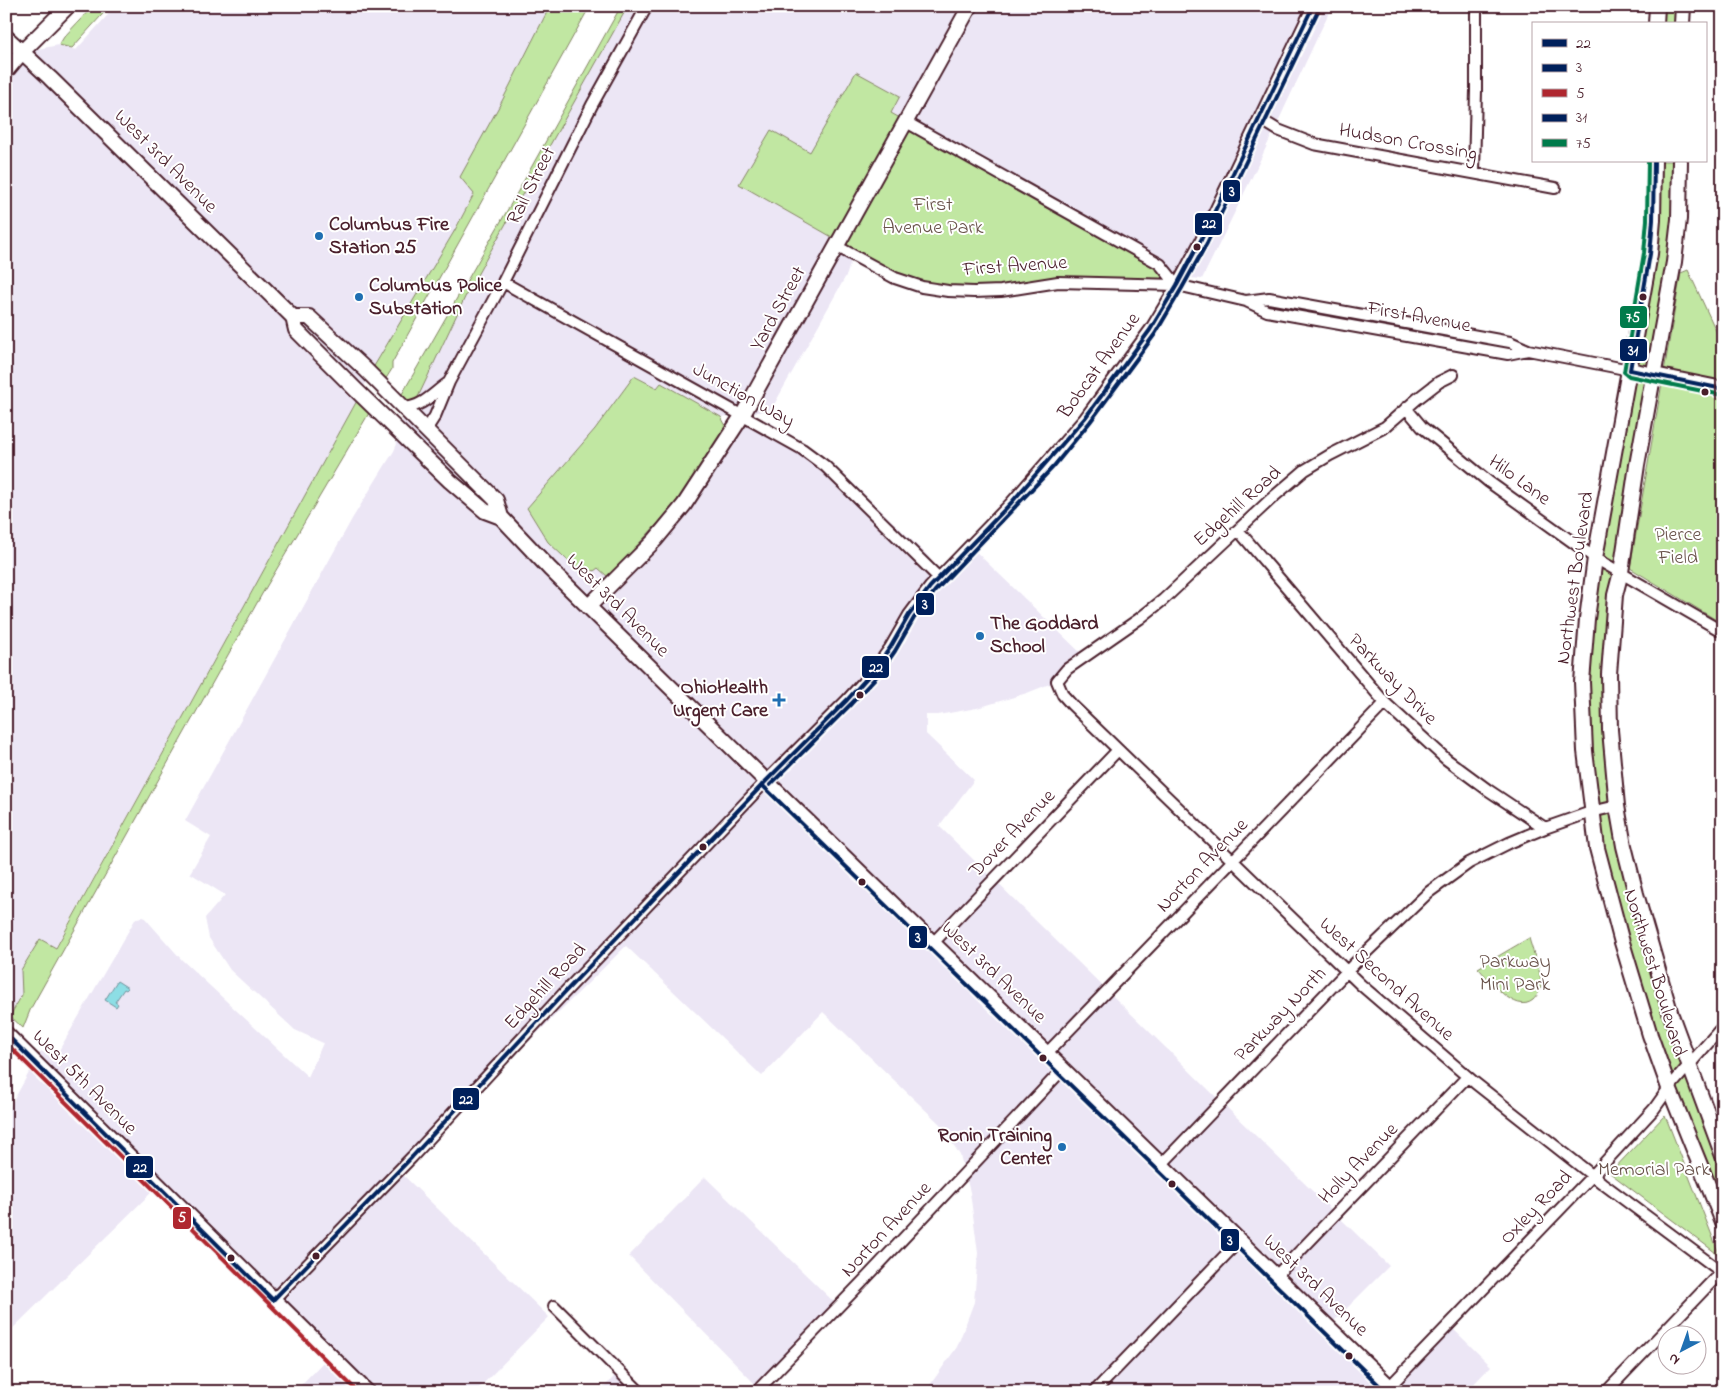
<svg xmlns="http://www.w3.org/2000/svg" width="1729" height="1398" font-family="'Indie Flower',sans-serif">
<style>
.built{fill:#ece6f5}
.green{fill:#c1e7a2;stroke:#868366}
.water{fill:#8ddee5;stroke:#72929b}
.lines{fill:none;stroke-linecap:round;stroke-linejoin:round}
.street-casing{stroke:#4a1f2b;stroke-width:14}
.secondary-casing{stroke:#4a1f2b;stroke-width:18}
.street{stroke:#fff;stroke-width:10}
.secondary{stroke:#fff;stroke-width:14}
.bus-1-casing{stroke:#fff;stroke-width:8}
.bus-2-casing{stroke:#fff;stroke-width:8}
.bus-3-casing{stroke:#fff;stroke-width:8}
.bus-4-casing{stroke:#fff;stroke-width:8}
.bus-5-casing{stroke:#fff;stroke-width:8}
.bus-1{stroke:#00205b;stroke-width:4}
.bus-2{stroke:#00205b;stroke-width:4}
.bus-3{stroke:#af272f;stroke-width:4}
.bus-4{stroke:#00205b;stroke-width:4}
.bus-5{stroke:#007b4b;stroke-width:4}
.poi-dot{fill:#1f6fb2;stroke:#fff;stroke-width:2}
.bus-dot{fill:#4a1f2b;stroke:#fff;stroke-width:2}
.labels{text-anchor:middle;dominant-baseline:central;stroke-width:4;stroke-linejoin:round;paint-order:stroke}
.street-label{font-size:20px;fill:#4a1f2b;stroke:#fff}
.park-label{font-size:20px;fill:#685149;stroke:#fff}
.poi-label{font-size:20px;font-weight:bold;fill:#4a1f2b;stroke:#fff;text-anchor:start}
.line-badge{stroke:#fff;stroke-width:2}
.badge-label{font-size:14px;text-anchor:middle;font-weight:bold;fill:#fff}
</style>
<rect width="100%" height="100%" fill="#fff"/>
<filter id="ink" filterUnits="userSpaceOnUse"><feTurbulence type="fractalNoise" baseFrequency=".02" numOctaves="2"/><feDisplacementMap in="SourceGraphic" scale="10" xChannelSelector="R" yChannelSelector="G"/><feConvolveMatrix kernelMatrix="1 2 1 2 8 2 1 2 1" color-interpolation-filters="sRGB"/></filter>
<g filter="url(#ink)">
<path class="built" d="M116 6H550L502 101 474 193 455 230 373 368 359 397 55 948 40 940 21 970 22 995 6 1023V58L22 52 59 45 76 50Z
M628 6H1332L1255 171 1202 279 853 253 847 274 771 410 721 417 661 383 657 388 634 376 595 429 527 508 579 571 582 569 594 571 723 432 726 426 769 422 805 443 835 466 928 556 940 575 970 546 1085 657 1057 681 1027 693 977 708 938 715H926V734L974 780 939 826 1389 1266 1332 1323 1389 1380 1445 1321 1491 1366 1466 1392H925L957 1347 974 1302 978 1253 970 1192 960 1155 940 1124 823 1012 762 1076 626 946 522 1048 402 1174 549 1317 475 1392H294L329 1356 157 1187 6 1335V1114L41 1051 54 1059 136 918 144 917 182 960 308 1077 323 1043 295 1030 230 970 209 938 205 918 225 895 190 873 211 837 185 821 352 519 394 451 397 444 394 435 411 405 418 397 467 293Z
M705 1177 834 1302 756 1385 629 1256Z
M616 1375 633 1392H599Z"/>
<path class="green" d="M93 6H110L72 48 59 45 64 37Z
M550 6H590L392 363V369L385 380 373 368 455 230 474 194 460 177 502 101Z
M621 6H628L467 293 418 397 411 405 398 401 512 202Z
M1657 6H1683L1682 24H1656Z
M856 72 900 96 891 113 1160 264 1177 285H1113L948 291 869 265 839 241 739 184 771 130 810 152Z
M1654 161H1680L1679 219 1609 674 1624 846 1723 1156V1222L1681 1119 1597 848 1582 682 1650 254Z
M1688 270 1723 346V624L1630 568 1681 273Z
M1269 298 1528 350 1508 354 1267 311 1246 301Z
M634 376 657 388 661 383 721 417 726 426 695 475 671 509 608 577 598 568 594 571 582 569 579 571 548 542 527 508 595 429Z
M359 397 372 408 262 594 31 1008 23 1028 10 1016 22 995 21 970 40 939 56 948Z
M1529 938C1532 950 1541 971 1541 983 1542 989 1537 996 1533 1000 1515 1015 1489 979 1478 968Z
M1665 1115 1720 1256 1610 1173Z"/>
<path class="water" d="M117 981 128 988 126 990 124 989 115 1002 118 1004 116 1007 105 1000Z"/>
<g class="lines">
<g class="street-casing">
<path id="street" d="M1260 119 1278 130 1314 144 1555 188
M906 122 1160 264 1177 285
M1474 172 1476 91V6
M836 246 895 278 922 287 948 291 974 292 1001 291 1058 282 1177 285 1246 301 1267 311 1508 354 1528 350
M503 282 802 449 825 466 939 578
M1246 301 1269 298 1510 342 1528 350 1630 370
M1453 375 1439 382 1417 399 1385 427 1330 455 1305 470 1271 499 1163 600 1139 619 1067 669 1057 681 1063 695 1072 705 1361 985 1475 1083 1602 1183 1723 1273
M404 408C423 407 433 393 448 383
M1406 408 1422 427 1489 482 1595 558 1723 632
M426 430 435 416 449 382 503 282 592 105 647 6
M1238 530 1385 703 1446 759 1488 790 1545 828
M933 943 1118 750
M1047 1053 1385 703
M1161 1165 1355 963 1429 892 1469 863 1509 843 1545 828 1591 812 1617 806
M1276 1276 1467 1077
M273 1300 412 1157 564 993 766 781 847 700 874 670 890 648 909 615 930 587 1011 503 1085 418 1150 330 1177 285 1201 240 1313 6
M554 1306 640 1392
M1389 1387 1593 1175 1654 1109 1669 1088 1723 1026
M756 1392 867 1277 1063 1069
M1094 1392 1239 1241
M1606 1392 1721 1272"/>
</g>
<g class="secondary-casing">
<path id="secondary" d="M1656 24 1657 6
M1682 24 1683 6
M6 37 50 78 293 317 296 330 356 390 450 481 485 511 501 517 550 569 766 781 1395 1392
M6 71 22 52 68 6
M1654 161 1653 220 1650 254 1595 558 1587 619 1582 682 1585 751 1597 848 1621 939 1650 1035 1669 1088 1723 1222
M1680 161 1679 219 1674 262 1637 465 1621 572 1615 595 1609 674 1610 730 1617 806 1624 846 1636 894 1671 1015 1723 1156
M293 317H309L365 369 496 500 501 517
M1630 370 1723 389
M588 607 655 540 684 505 742 416 970 6
M6 1034 367 1392"/>
</g>
<use href="#street" class="street"/>
<use href="#secondary" class="secondary"/>
<g class="bus-1-casing">
<path id="bus-1" d="M6 1034 273 1300
M273 1300 412 1157 564 993 766 781 847 700 874 670 890 648 909 615 930 587 1011 503 1085 418 1150 330 1177 285 1201 240 1313 6"/>
</g>
<g class="bus-2-casing">
<path id="bus-2" d="M762 785 1386 1392
M770 785 851 704 879 674 895 651 914 618 935 591 1054 466 1090 422 1155 334 1182 288 1207 243 1319 9"/>
</g>
<g class="bus-3-casing">
<path id="bus-3" d="M6 1043 358 1392"/>
</g>
<g class="bus-4-casing">
<path id="bus-4" d="M1654 161 1653 220 1650 254 1630 370 1723 389"/>
</g>
<g class="bus-5-casing">
<path id="bus-5" d="M1648 161 1647 220 1644 253 1624 372 1629 376 1722 395"/>
</g>
<use href="#bus-1" class="bus-1"/>
<use href="#bus-2" class="bus-2"/>
<use href="#bus-3" class="bus-3"/>
<use href="#bus-4" class="bus-4"/>
<use href="#bus-5" class="bus-5"/>
</g>
</g>
<g class="poi-dot">
<circle cx="319" cy="236" r="5"/>
<circle cx="359" cy="297" r="5"/>
<circle cx="980" cy="636" r="5"/>
<path d="M776.5 692.5h5v5h5v5h-5v5h-5v-5h-5v-5h5z"/>
<circle cx="1062" cy="1147" r="5"/>
</g>
<g class="bus-dot">
<circle cx="1197" cy="247" r="4.5"/>
<circle cx="1643" cy="297" r="4.5"/>
<circle cx="1705" cy="392" r="4.5"/>
<circle cx="860" cy="695" r="4.5"/>
<circle cx="703" cy="847" r="4.5"/>
<circle cx="862" cy="882" r="4.5"/>
<circle cx="1043" cy="1058" r="4.5"/>
<circle cx="1172" cy="1184" r="4.5"/>
<circle cx="316" cy="1256" r="4.5"/>
<circle cx="231" cy="1258" r="4.5"/>
<circle cx="1349" cy="1356" r="4.5"/>
</g>
<g class="labels">
<g class="street-label">
<text transform="translate(1408 143) rotate(10)">Hudson Crossing</text>
<text transform="translate(165 162) rotate(45)">West 3rd Avenue</text>
<text transform="translate(532 186) rotate(-63)">Rail Street</text>
<text transform="translate(1015 267) rotate(-4)">First Avenue</text>
<text transform="translate(779 309) rotate(-61)">Yard Street</text>
<text transform="translate(1419 318) rotate(10)">First Avenue</text>
<text transform="translate(1100 366) rotate(-54)">Bobcat Avenue</text>
<text transform="translate(743 396) rotate(29)">Junction Way</text>
<text transform="translate(1519 481) rotate(36)">Hilo Lane</text>
<text transform="translate(1238 507) rotate(-42)">Edgehill Road</text>
<text transform="translate(1576 578) rotate(-82)">Northwest Boulevard</text>
<text transform="translate(617 606) rotate(45)">West 3rd Avenue</text>
<text transform="translate(1392 680) rotate(46)">Parkway Drive</text>
<text transform="translate(1013 834) rotate(-46)">Dover Avenue</text>
<text transform="translate(1203 866) rotate(-46)">Norton Avenue</text>
<text transform="translate(993 973) rotate(44)">West 3rd Avenue</text>
<text transform="translate(1654 973) rotate(73)">Northwest Boulevard</text>
<text transform="translate(1386 980) rotate(42)">West Second Avenue</text>
<text transform="translate(546 987) rotate(-47)">Edgehill Road</text>
<text transform="translate(1281 1015) rotate(-46)">Parkway North</text>
<text transform="translate(84 1083) rotate(45)">West 5th Avenue</text>
<text transform="translate(1359 1164) rotate(-46)">Holly Avenue</text>
<text transform="translate(1537 1208) rotate(-46)">Oxley Road</text>
<text transform="translate(887 1230) rotate(-47)">Norton Avenue</text>
<text transform="translate(1315 1286) rotate(44)">West 3rd Avenue</text>
</g>
<g class="park-label">
<text x="933" y="205">First<tspan x="933" dy="23">Avenue Park</tspan></text>
<text x="1678" y="535">Pierce<tspan x="1678" dy="23">Field</tspan></text>
<text x="1515" y="962">Parkway<tspan x="1515" dy="23">Mini Park</tspan></text>
<text x="1654" y="1170">Memorial Park</text>
</g>
<g class="poi-label">
<text x="329" y="225">Columbus Fire<tspan x="329" dy="23">Station 25</tspan></text>
<text x="369" y="286">Columbus Police<tspan x="369" dy="23">Substation</tspan></text>
<text x="990" y="624">The Goddard<tspan x="990" dy="23">School</tspan></text>
<text x="768" y="688" text-anchor="end">OhioHealth<tspan x="768" dy="23">Urgent Care</tspan></text>
<text x="1052" y="1136" text-anchor="end">Ronin Training<tspan x="1052" dy="23">Center</tspan></text>
</g>
</g>
<g class="line-badge">
<rect x="1222" y="179" width="19" height="24" rx="5" fill="#00205b"/>
<rect x="1194" y="212" width="29" height="24" rx="5" fill="#00205b"/>
<rect x="1619" y="305" width="29" height="24" rx="5" fill="#007b4b"/>
<rect x="1619" y="338" width="29" height="24" rx="5" fill="#00205b"/>
<rect x="915" y="592" width="20" height="24" rx="5" fill="#00205b"/>
<rect x="861" y="655" width="29" height="24" rx="5" fill="#00205b"/>
<rect x="908" y="925" width="20" height="24" rx="5" fill="#00205b"/>
<rect x="452" y="1087" width="28" height="24" rx="5" fill="#00205b"/>
<rect x="125" y="1155" width="29" height="24" rx="5" fill="#00205b"/>
<rect x="172" y="1206" width="20" height="24" rx="5" fill="#af272f"/>
<rect x="1220" y="1228" width="20" height="24" rx="5" fill="#00205b"/>
</g>
<g class="badge-label">
<text x="1232" y="196">3</text>
<text x="1209" y="228">22</text>
<text x="1633" y="322">75</text>
<text x="1633" y="355">31</text>
<text x="925" y="609">3</text>
<text x="876" y="672">22</text>
<text x="918" y="942">3</text>
<text x="466" y="1104">22</text>
<text x="140" y="1172">22</text>
<text x="182" y="1222">5</text>
<text x="1230" y="1245">3</text>
</g>
<rect width="1729" height="1398" fill="none" stroke="#fff" stroke-width="25"/>
<rect x="12" y="12" width="1704" height="1373" fill="none" stroke="#4a1f2b" stroke-width="2" filter="url(#ink)"/>
<rect x="1532" y="22" width="175" height="140" fill="#ffffff" stroke="#b7a5aa"/>
<rect x="1542" y="39" width="25" height="8" fill="#00205b" stroke="#b7a5aa"/>
<text x="1576" y="48" font-size="15" fill="#4a1f2b">22</text>
<rect x="1542" y="64" width="25" height="8" fill="#00205b" stroke="#b7a5aa"/>
<text x="1576" y="72" font-size="15" fill="#4a1f2b">3</text>
<rect x="1542" y="89" width="25" height="8" fill="#af272f" stroke="#b7a5aa"/>
<text x="1576" y="98" font-size="15" fill="#4a1f2b">5</text>
<rect x="1542" y="114" width="25" height="8" fill="#00205b" stroke="#b7a5aa"/>
<text x="1576" y="122" font-size="15" fill="#4a1f2b">31</text>
<rect x="1542" y="139" width="25" height="8" fill="#007b4b" stroke="#b7a5aa"/>
<text x="1576" y="148" font-size="15" fill="#4a1f2b">75</text>
<g transform="translate(1682 1350) rotate(221)"><circle r="24" fill="#ffffff" stroke="#b7a5aa"/>
<path d="M0-4L9 19L0 12L-9 19Z" fill="#1f6fb2"/>
<text y="-8" font-size="14" font-weight="bold" text-anchor="middle" fill="#4a1f2b">N</text>
</g>
</svg>
